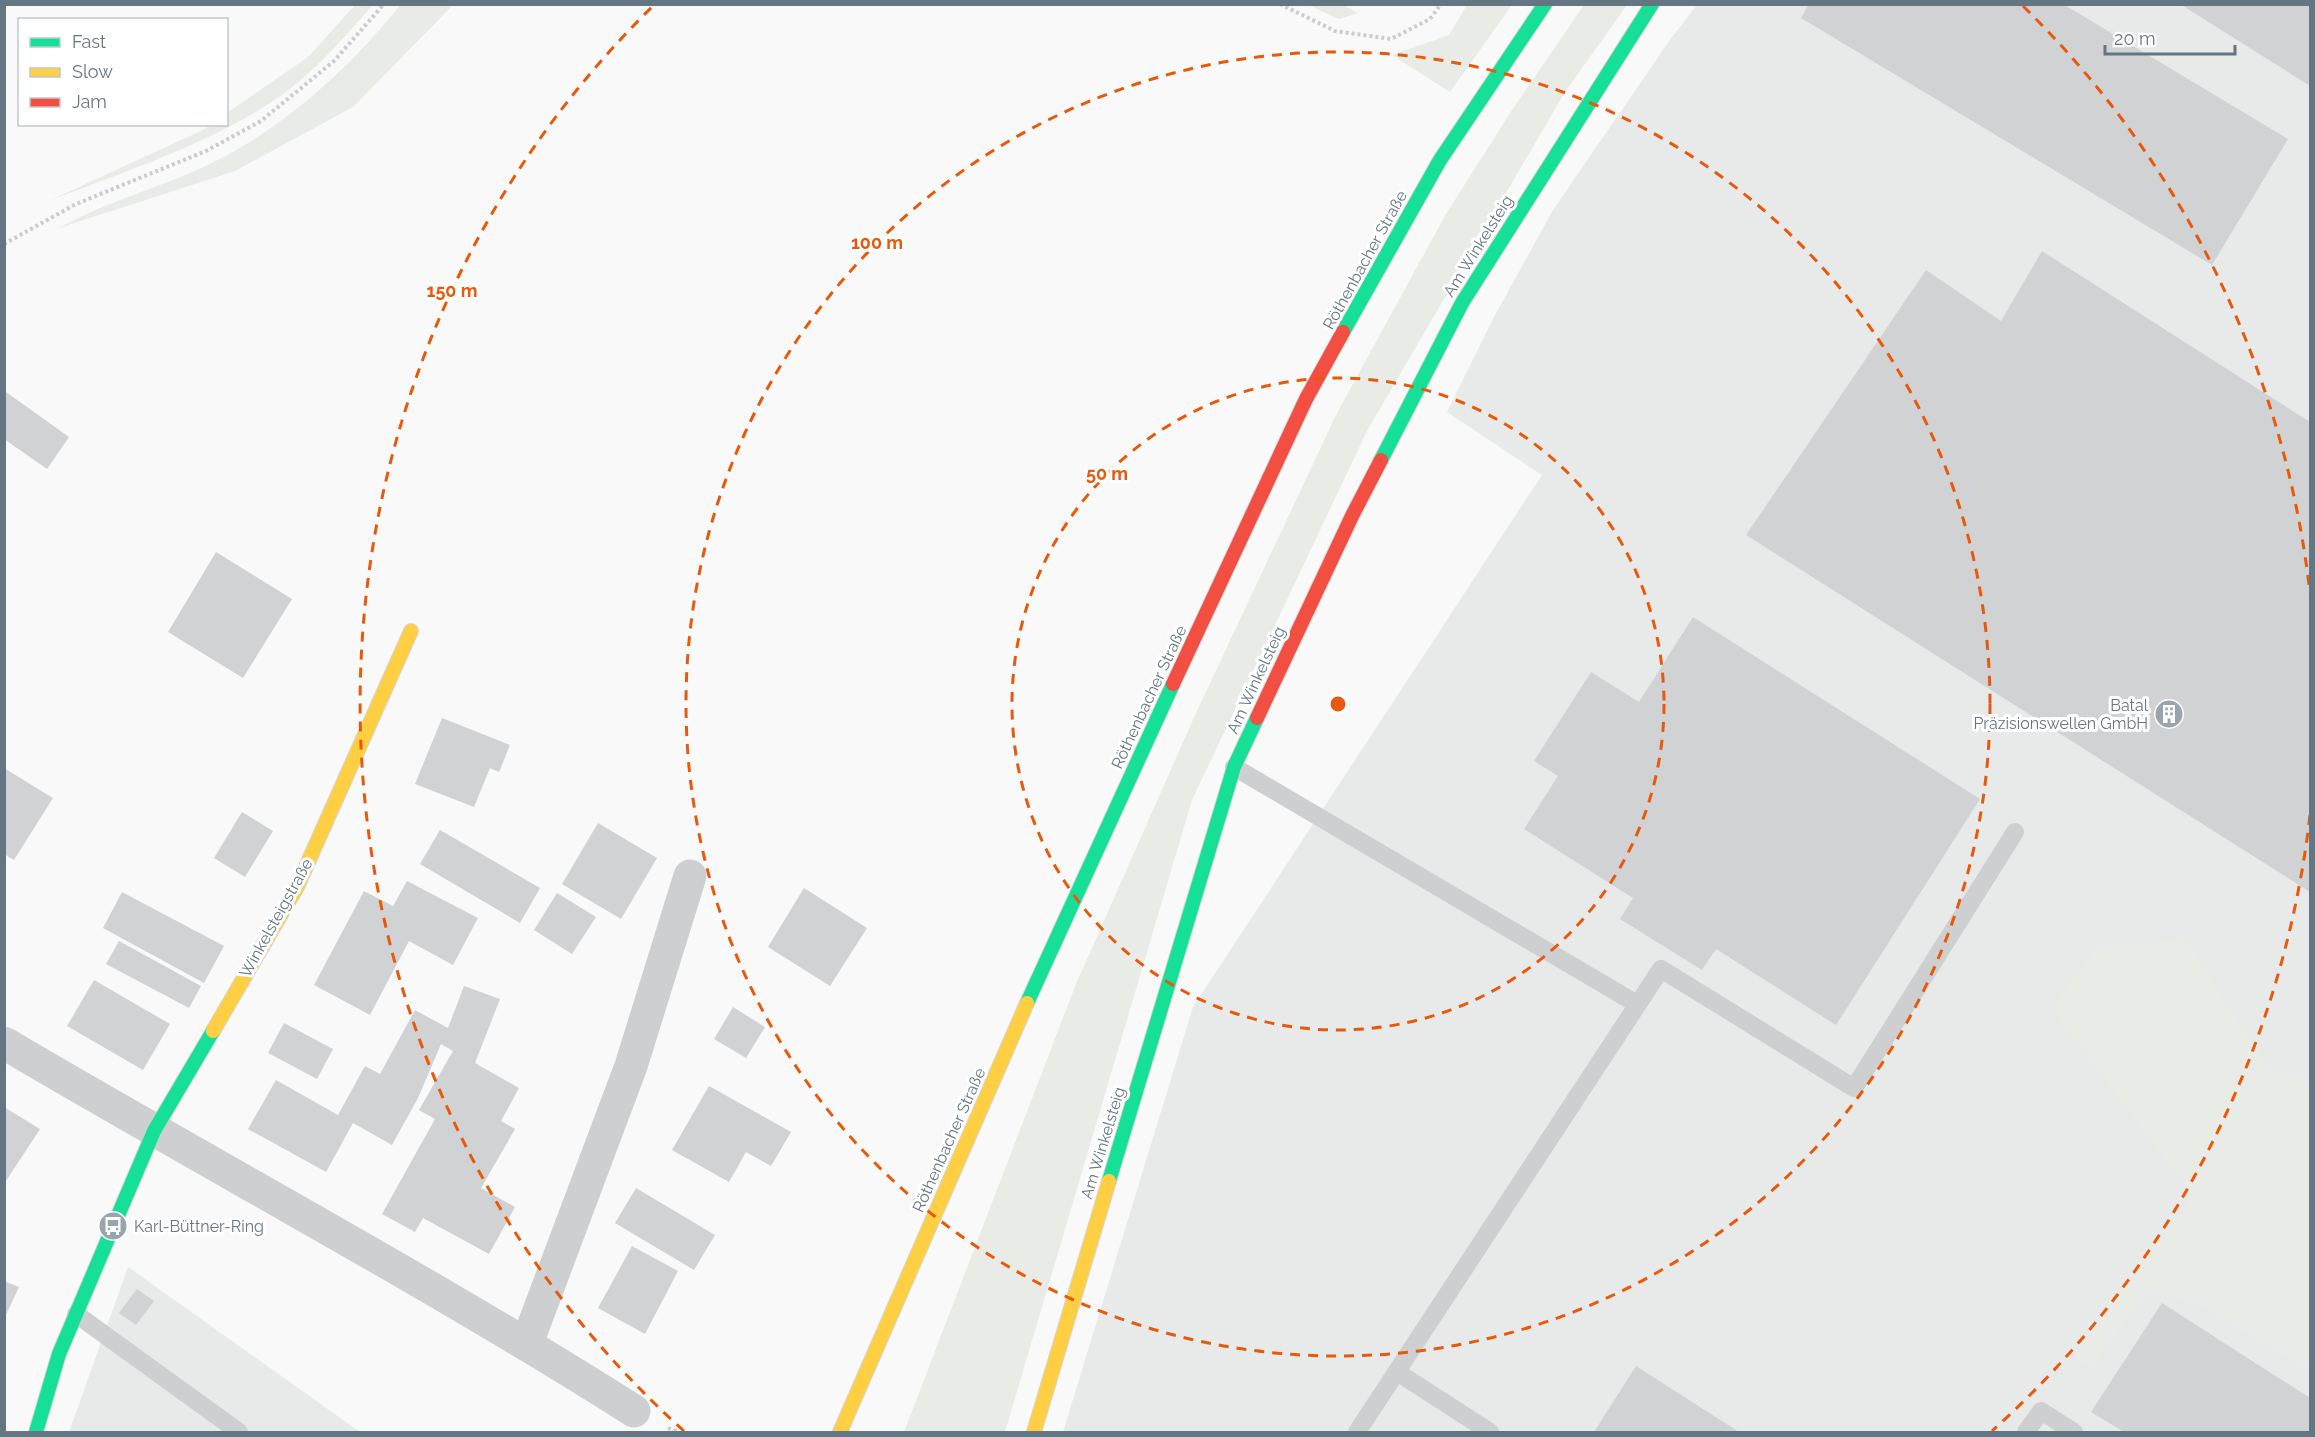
<svg xmlns="http://www.w3.org/2000/svg" width="2315" height="1437" font-family="Raleway,sans-serif">
<style>
.built{fill:#e8e9e9}
.green{fill:#e8ebe6}
.building{fill:#d0d2d3}
.lines{fill:none;stroke-linecap:round;stroke-linejoin:round}
.fast-casing{stroke:#d5d6d7;stroke-width:16}
.slow-casing{stroke:#d5d6d7;stroke-width:16}
.jam-casing{stroke:#d5d6d7;stroke-width:16}
.path{stroke:#cbcccd;stroke-width:4;stroke-dasharray:3 3;stroke-linecap:butt}
.lane{stroke:#cecfd0;stroke-width:18}
.street{stroke:#cecfd0;stroke-width:33}
.fast{stroke:#16e098;stroke-width:14}
.slow{stroke:#ffcf43;stroke-width:14}
.jam{stroke:#f24e42;stroke-width:14}
.ring{fill:none;stroke:#e8590c;stroke-width:3;stroke-dasharray:10 8}
.labels{text-anchor:middle;dominant-baseline:central;stroke-width:6;stroke-linejoin:round;paint-order:stroke}
.street-label{font-size:16px;fill:#657683;stroke:#fff}
.poi-label{font-size:16px;fill:#657683;stroke:#fff;text-anchor:end}
.centre{fill:#e8590c;stroke:#fff;stroke-width:3}
.ring-label{font-size:18px;text-anchor:middle;font-weight:bold;fill:#e8590c;stroke:#fff;stroke-width:6;stroke-linejoin:round;paint-order:stroke}
</style>
<rect width="100%" height="100%" fill="#f9f9f9"/>
<path class="built" d="M1697 5H2310V1432H1063L1193 1007 1542 475 1447 412 1494 317 1553 210 1672 37Z
M128 1267 360 1432H69Z"/>
<path class="green" d="M356 4 373 5C346 35 319 67 286 92 216 143 124 171 44 203L201 131 210 125 226 124 227 113 308 57Z
M401 4 453 5 353 107 235 171 59 228C107 201 160 188 210 164 285 127 349 69 401 4Z
M1308 5H1343L1358 13 1339 19Z
M1467 5H1512L1450 92 1392 55 1449 35Z
M1584 5H1627L1565 92 1368 429 1192 800 1005 1432H904L1076 984 1196 713 1337 413 1446 214 1512 110Z
M2187 939 2226 1005 2273 1071 2310 1077V1372L2202 1306 2149 1291 2091 1367 2070 1355 2193 1196 2051 1008 2096 948Z"/>
<path class="building" d="M1809 4H2063L2288 139 2212 265 1801 18Z
M2180 4H2310V86Z
M2042 251 2310 422V892L1746 535 1926 270 2001 321Z
M6 392 69 437 47 469 4 439Z
M216 552 292 599 243 678 168 632Z
M1693 617 1980 799 1836 1025 1716 949 1702 970 1620 919 1633 898 1524 829 1558 776 1534 761 1591 672 1639 702Z
M442 718 510 745 499 772 490 768 474 807 415 784Z
M4 768 53 798 14 860 4 854Z
M242 812 273 831 245 877 214 858Z
M598 823 657 858 621 919 562 884Z
M440 830 540 888 520 923 420 864Z
M407 881 478 918 453 965 409 941 370 1015 314 985 364 891 393 906Z
M804 888 867 928 830 986 768 947Z
M122 892 224 946 204 983 103 928Z
M557 893 596 917 572 954 534 930Z
M119 941 201 986 189 1008 106 964Z
M94 980 170 1024 143 1070 67 1026Z
M464 986 500 999 475 1063 519 1088 501 1121 515 1129 481 1188 515 1207 489 1254 423 1218 415 1232 382 1214 435 1119 419 1110 453 1051 441 1044 418 1098 392 1145 353 1123 326 1172 248 1129 276 1080 338 1115 365 1066 380 1074 415 1010 448 1028Z
M733 1007 765 1027 746 1058 714 1039Z
M284 1023 333 1049 317 1079 268 1053Z
M709 1086 791 1132 771 1166 746 1152 729 1182 672 1150Z
M4 1107 40 1129 4 1184Z
M636 1188 715 1235 694 1270 615 1223Z
M632 1246 678 1271 645 1334 598 1308Z
M4 1281 19 1287 4 1319Z
M137 1289 154 1301 136 1325 119 1313Z
M2162 1303 2310 1398V1432H2124L2091 1412Z
M1636 1366 1739 1432H1594Z"/>
<g class="lines">
<g class="fast-casing">
<path id="fast" d="M1343 332 1440 160 1545 4
M1381 460 1462 303 1652 4
M1027 1003 1173 684
M1109 1181 1234 767 1257 718
M36 1432 59 1354 154 1131 213 1031"/>
</g>
<g class="slow-casing">
<path id="slow" d="M213 1031 297 887 411 631
M840 1432 1027 1003
M1034 1432 1109 1181"/>
</g>
<g class="jam-casing">
<path id="jam" d="M1173 684 1306 399 1343 332
M1257 718 1352 516 1381 460"/>
</g>
<path class="path" d="M1280 4 1335 31 1391 39 1430 19 1441 4
M4 244 76 204 206 151 261 121 334 61 384 4
M668 1428 678 1432"/>
<path class="lane" d="M1234 767 1637 1004
M76 1314 239 1432
M1397 1372 1490 1432
M1357 1432 1661 969 1854 1088 2015 832
M2026 1432 2041 1411 2074 1432"/>
<path class="street" d="M4 1043C214 1167 429 1281 634 1411
M527 1343 631 1066 690 876"/>
<use href="#fast" class="fast"/>
<use href="#slow" class="slow"/>
<use href="#jam" class="jam"/>
</g>
<g class="ring">
<circle cx="1338" cy="704" r="326"/>
<circle cx="1338" cy="704" r="652"/>
<path d="M2310 815A978 978 0 0 1 1992 1431M684 1431A978 978 0 0 1 653 6M2023 6A978 978 0 0 1 2310 593"/>
</g>
<defs>
<g id="building-disc" transform="scale(1.5)"><circle r="9.5" fill="#99a4ac" stroke="#fff"/><path d="M-4-6H4V6H1V3H-1V6H-4ZM-2.5-4.3h1.7v1.8h-1.7ZM.8-4.3h1.7v1.8H.8ZM-2.5-1h1.7V.8h-1.7ZM.8-1h1.7V.8H.8Z" fill="#fff"/></g>
<g id="bus-disc" transform="scale(1.5)"><circle r="9.5" fill="#99a4ac" stroke="#fff"/><path d="M-5-6H5V4H4V6H2V4H-2V6H-4V4H-5ZM-3.5-4V0h7V-4ZM-3.5 1.2v1.5H-2V1.2ZM2 1.2v1.5H3.5V1.2Z" fill="#fff"/></g>
</defs>
<g fill-rule="evenodd">
<use href="#building-disc" x="2169" y="714"/>
<use href="#bus-disc" x="113" y="1226"/>
</g>
<g class="labels">
<g class="street-label">
<text transform="translate(1478 246) rotate(-58)">Am Winkelsteig</text>
<text transform="translate(1365 260) rotate(-61)">Röthenbacher Straße</text>
<text transform="translate(1256 680) rotate(-65)">Am Winkelsteig</text>
<text transform="translate(1149 697) rotate(-65)">Röthenbacher Straße</text>
<text transform="translate(276 918) rotate(-61)">Winkelsteigstraße</text>
<text transform="translate(949 1140) rotate(-66)">Röthenbacher Straße</text>
<text transform="translate(1103 1143) rotate(-73)">Am Winkelsteig</text>
</g>
<g class="poi-label">
<text x="2148" y="705">Batal<tspan x="2148" dy="18">Präzisionswellen GmbH</tspan></text>
<text x="134" y="1226" text-anchor="start">Karl-Büttner-Ring</text>
</g>
</g>
<circle cx="1338" cy="704" r="9" class="centre"/>
<g class="ring-label">
<text x="877" y="249">100 m</text>
<text x="452" y="297">150 m</text>
<text x="1107" y="480">50 m</text>
</g>
<rect width="2315" height="1437" fill="none" stroke="#657683" stroke-width="12"/>
<rect x="18" y="18" width="210" height="108" fill="#ffffff" stroke="#c1c8cd" stroke-width="1.5"/>
<rect x="30" y="38" width="30" height="9" fill="#16e098" stroke="#c1c8cd" stroke-width="1.5"/>
<text x="72" y="48" font-size="18" fill="#657683">Fast</text>
<rect x="30" y="68" width="30" height="9" fill="#ffcf43" stroke="#c1c8cd" stroke-width="1.5"/>
<text x="72" y="78" font-size="18" fill="#657683">Slow</text>
<rect x="30" y="98" width="30" height="9" fill="#f24e42" stroke="#c1c8cd" stroke-width="1.5"/>
<text x="72" y="108" font-size="18" fill="#657683">Jam</text>
<path d="M2105 45v9h130v-9" fill="none" stroke="#657683" stroke-width="3"/>
<text x="2114" y="45" font-size="18" fill="#657683" stroke="#ffffff" stroke-width="4.5" paint-order="stroke">20 m</text>
</svg>
